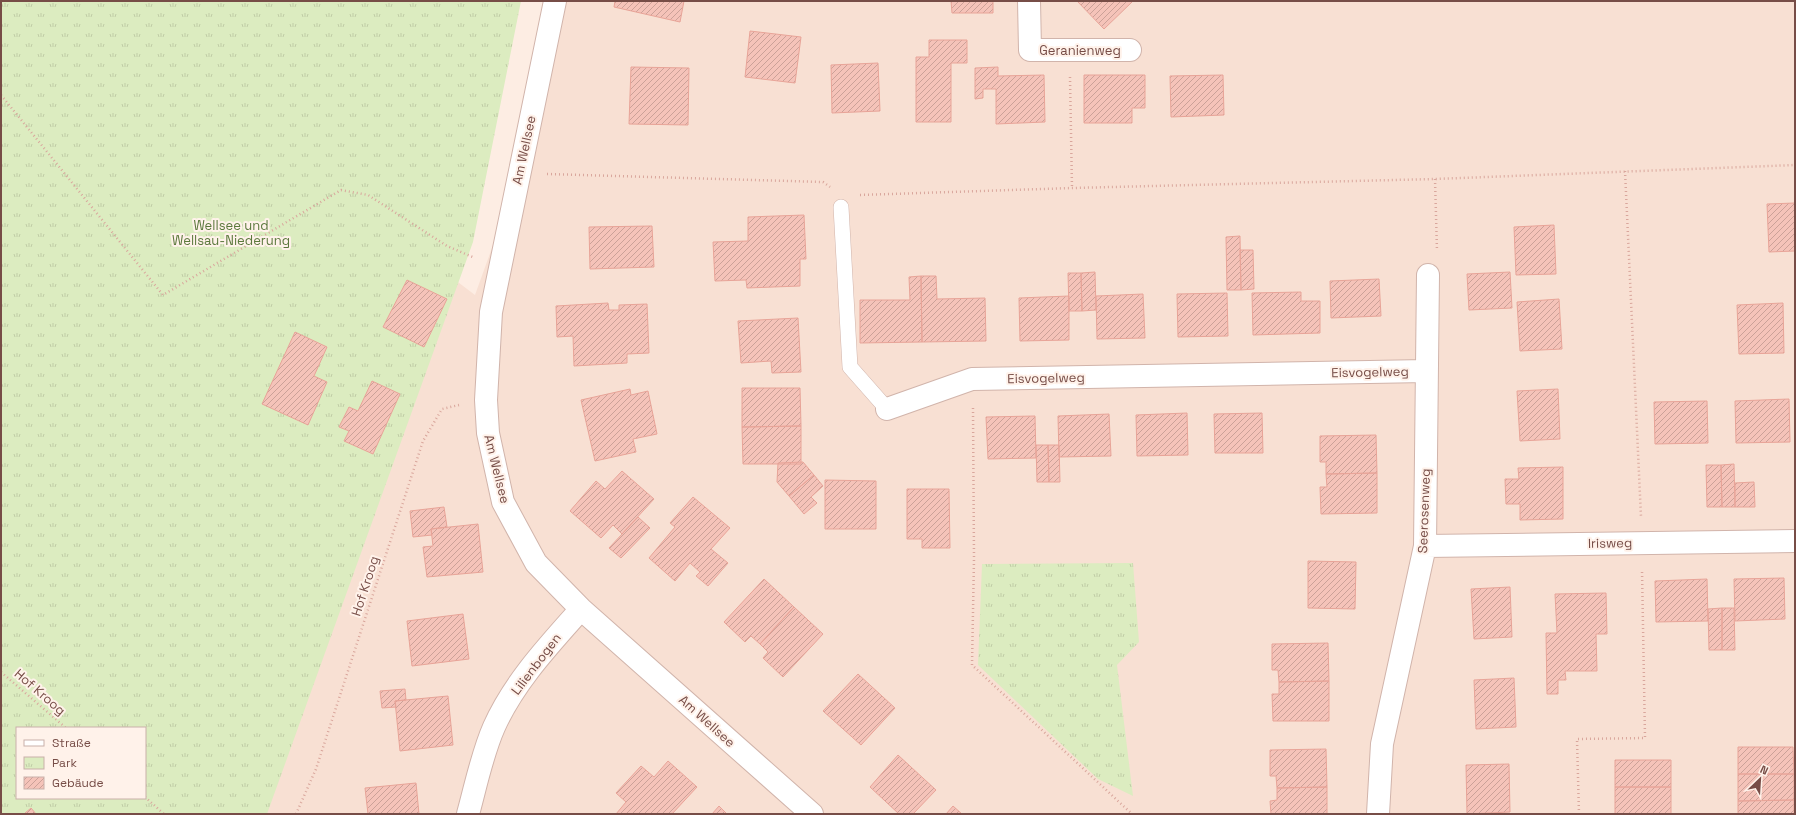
<svg xmlns="http://www.w3.org/2000/svg" width="1796" height="815" font-family="'Space Grotesk',sans-serif">
<style>
.residential{fill:#f8e0d3;fill-rule:evenodd}
.park{fill:url(#park-tufts);fill-rule:evenodd}
.building{fill:url(#building-hatch);stroke:#e8a498}
.lines{fill:none;stroke-linecap:round;stroke-linejoin:round}
.service-casing{stroke:#d1b4ab;stroke-width:16}
.minor-casing{stroke:#d1b4ab;stroke-width:24}
.path{stroke:#d9a69c;stroke-width:2.5;stroke-dasharray:1 3;stroke-linecap:butt}
.service{stroke:#fff;stroke-width:15}
.minor{stroke:#fff;stroke-width:22}
.labels{text-anchor:middle;dominant-baseline:central;stroke-width:4;stroke-linejoin:round;paint-order:stroke}
.street-label{font-size:13px;fill:#774d47;stroke:#fff2ea}
.park-label{font-size:13px;fill:#5b783c;stroke:#fff2ea}
</style>
<defs>
<pattern id="park-tufts" width="24" height="20" patternUnits="userSpaceOnUse"><rect width="24" height="20" fill="#dcecc0"/><path d="M3 7l-1-3M5 7V3M7 7l1-3M15 17l-1-3M17 17v-4M19 17l1-3" fill="none" stroke="#c0cca6"/></pattern>
<pattern id="building-hatch" width="6" height="6" patternUnits="userSpaceOnUse"><rect width="6" height="6" fill="#f5c3b9"/><path d="M-1 1l2-2M0 6l6-6M5 7l2-2" fill="none" stroke="#cba198"/></pattern>
</defs>
<rect width="100%" height="100%" fill="#fdede3"/>
<path class="residential" d="M555 1H1795V814H1V121L347 198 475 295 519 173ZM17 728H145V798H17Z"/>
<path class="park" d="M1 1H521L473 242 267 814H1ZM17 728H145V798H17Z
M1133 563 1139 642 1117 665 1133 796 1098 779 978 665 982 564Z"/>
<path class="building" d="M615 1H684L680 22 614 7Z
M951 1H993V13H952Z
M1077 1H1133L1104 29Z
M750 31 801 37 795 83 745 77Z
M929 40H967V63H951V122H916V57H929Z
M878 63 880 111 832 113 831 65Z
M631 67 689 68 688 125 629 124Z
M998 67V76L1044 75 1045 122 996 124V89H983V98L975 99V68Z
M1084 75H1145V108H1132V123H1084Z
M1223 75 1224 115 1171 117 1170 76Z
M1795 203V251L1769 252 1767 204Z
M804 215 806 259H800V286L747 288 746 280 715 281 713 242 748 241V217Z
M1554 225 1556 274 1516 275 1514 227Z
M652 226 654 267 590 269 589 227Z
M1240 236 1241 290H1227L1226 237Z
M1240 250H1253L1254 289 1241 290Z
M1095 272 1096 310 1082 311 1081 273Z
M1510 272 1512 308 1469 310 1467 274Z
M1068 273H1081L1082 311H1069Z
M921 276H936L937 299 985 298 986 341 922 342Z
M921 276 922 342 860 343V300H910L909 277Z
M1379 279 1381 316 1331 318 1330 281Z
M407 280 447 299 424 347 383 327Z
M1301 292V301H1320V333L1253 335 1252 293Z
M1227 293 1228 336 1178 337 1177 294Z
M1143 294 1145 338 1097 339 1096 296Z
M1069 296V340L1020 341 1019 298Z
M1559 299 1562 349 1520 351 1517 302Z
M608 303 609 310H619V305L647 304 649 353 627 354V363L574 366 573 336 557 337 556 306Z
M1783 303 1784 353 1739 354 1737 305Z
M798 318 801 372 772 373 771 361 741 363 738 321Z
M295 332 327 347 314 376 327 382 308 425 262 404Z
M372 381 400 394 373 454 344 441 349 431 339 427 349 407 358 411Z
M742 388H800L801 426 742 427Z
M630 389 631 395 648 391 657 434 633 439 636 452 595 461 581 400Z
M1558 389 1560 439 1520 441 1517 391Z
M1789 399 1790 442 1736 443 1735 401Z
M1707 401 1708 443 1655 444 1654 402Z
M1187 413 1188 455 1137 456 1136 415Z
M1262 413 1263 453H1215L1214 414Z
M1109 414 1111 456 1059 457 1058 416Z
M1035 416 1036 458 988 459 986 417Z
M801 426V464H743L742 427Z
M1376 435 1377 473 1326 474V462H1320V436Z
M1036 445H1048L1049 482H1037Z
M1048 445H1059L1060 482H1049Z
M803 462 814 475 789 496 777 482 778 463Z
M1734 464 1735 507H1722L1721 465Z
M1706 465H1721L1722 507H1707Z
M1563 467V519L1520 520V504H1506L1505 479H1519L1518 468Z
M622 471 654 499 622 534 613 525 601 538 570 511 596 481 605 489Z
M1377 473V513L1321 514 1320 487H1327L1326 474Z
M814 475 823 486 811 497 817 503 804 514 789 496Z
M825 480 876 481V529H825Z
M1754 482 1755 507H1735V483Z
M907 489H949L950 548H922V539H907Z
M693 497 730 528 711 549 728 563 708 586 696 576 700 572 690 563 675 581 649 558 675 527 670 523Z
M444 507 447 527 431 529 432 535 413 537 410 511Z
M638 517 650 528 621 558 609 548Z
M478 524 483 572 427 577 423 547 433 546 431 529Z
M1308 561 1356 562 1355 609 1308 608Z
M1784 578 1785 619 1735 621 1734 579Z
M764 579 794 607 760 644 751 636 745 642 724 622Z
M1707 579 1708 621 1656 622 1655 581Z
M1510 587 1512 637 1474 639 1471 589Z
M1606 593 1607 634H1596L1597 671H1565L1566 680H1558V694H1547L1546 633H1557L1555 594Z
M794 607 823 634 783 677 763 658 768 652 760 644Z
M1722 608H1734L1735 650H1722Z
M1722 608V650H1709L1708 609Z
M463 614 469 659 412 666 407 621Z
M1328 643 1329 681 1279 682 1278 670H1272V644Z
M858 674 895 708 861 745 823 711Z
M1514 678 1516 727 1476 729 1474 680Z
M1329 681V721H1273L1272 694H1279V682Z
M405 689 406 700 395 701 396 707 382 708 380 691Z
M448 696 453 745 400 751 395 701Z
M1738 747H1793L1794 774H1738Z
M1326 749 1327 787 1277 788 1276 776H1270V750Z
M898 755 936 790 913 814H899L870 787Z
M1615 760H1671V787H1615Z
M668 761 697 787 672 814H616L626 802 616 793 641 766 654 777Z
M1509 764 1510 812 1467 814 1466 765Z
M1738 774H1794V800L1738 801Z
M416 783 419 814H368L365 788Z
M1327 787V814H1271L1270 801 1277 800V788Z
M1615 787H1671V814H1615Z
M1794 800V814H1738V801Z
M719 806 727 814H712Z
M953 806 962 814H946Z
M31 808 36 814H24Z"/>
<g class="lines">
<g class="service-casing">
<path id="service" d="M841 207 850 367 887 409"/>
</g>
<g class="minor-casing">
<path id="minor" d="M555 1 491 312 486 400 488 433 503 502 536 563 581 609 812 814
M1029 1 1030 50H1130
M887 409 972 379 1426 371
M1425 546 1795 541
M468 814C476 785 482 754 494 727 514 682 549 645 581 609
M1378 814 1382 744 1425 546 1428 275"/>
</g>
<path class="path" d="M1070 77 1072 188
M1 95 163 295 341 190 368 195 447 246 475 258
M1625 171 1641 517
M547 174 823 182 830 187
M1435 179 1437 251
M860 195 1072 188 1435 179 1795 165
M973 408 974 559 972 665 1132 814
M1 672 66 728
M145 797 164 814
M296 814 316 769 423 441 442 409 459 405
M1579 814 1577 739 1645 738 1642 570"/>
<use href="#service" class="service"/>
<use href="#minor" class="minor"/>
</g>
<g class="labels">
<g class="street-label">
<text x="1080" y="50">Geranienweg</text>
<text transform="translate(524 150) rotate(-78)">Am Wellsee</text>
<text transform="translate(1370 372) rotate(-1)">Eisvogelweg</text>
<text transform="translate(1046 378) rotate(-1)">Eisvogelweg</text>
<text transform="translate(497 469) rotate(76)">Am Wellsee</text>
<text transform="translate(1424 511) rotate(-88)">Seerosenweg</text>
<text transform="translate(1610 543) rotate(-1)">Irisweg</text>
<text transform="translate(365 586) rotate(-72)">Hof Kroog</text>
<text transform="translate(536 664) rotate(-53)">Lilienbogen</text>
<text transform="translate(40 692) rotate(41)">Hof Kroog</text>
<text transform="translate(707 721) rotate(42)">Am Wellsee</text>
</g>
<g class="park-label">
<text x="231" y="225">Wellsee und<tspan x="231" dy="15">Wellsau-Niederung</tspan></text>
</g>
</g>
<rect width="1796" height="815" fill="none" stroke="#774d47" stroke-width="4"/>
<rect x="16" y="727" width="130" height="72" fill="#fff2ea" stroke="#c9b0a9"/>
<rect x="24" y="740" width="20" height="6" fill="#ffffff" stroke="#c9b0a9"/>
<text x="52" y="747" font-size="12" fill="#774d47">Straße</text>
<rect x="24" y="757" width="20" height="12" fill="url(#park-tufts)" stroke="#c9b0a9"/>
<text x="52" y="767" font-size="12" fill="#774d47">Park</text>
<rect x="24" y="777" width="20" height="12" fill="url(#building-hatch)" stroke="#c9b0a9"/>
<text x="52" y="787" font-size="12" fill="#774d47">Gebäude</text>
<g transform="translate(1760 779) rotate(25)" stroke="#fff2ea" stroke-width="3" paint-order="stroke">
<path d="M0-3L7 15L0 10L-7 15Z" fill="#774d47"/>
<text y="-6" font-size="11" font-weight="bold" text-anchor="middle" fill="#774d47">N</text>
</g>
</svg>
